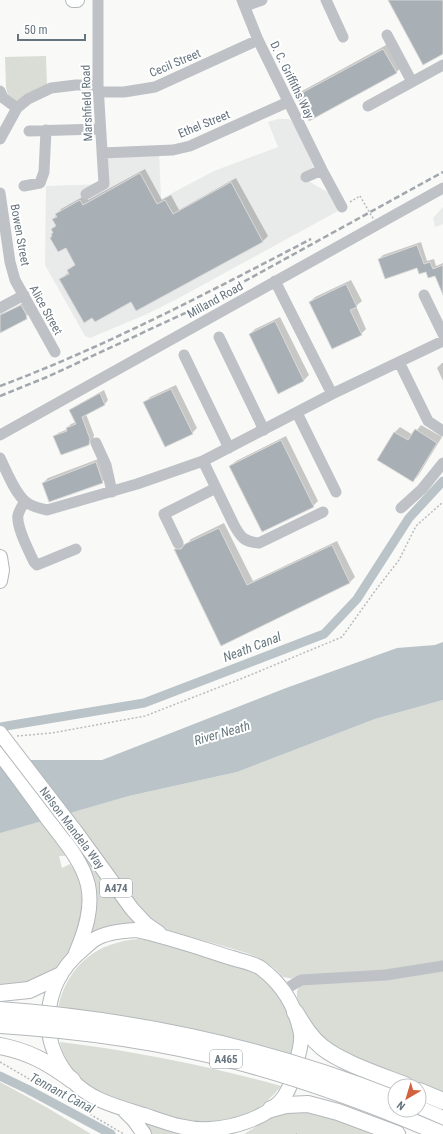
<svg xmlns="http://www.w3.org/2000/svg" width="443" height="1134" font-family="'Roboto Condensed',sans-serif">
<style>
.built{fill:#e9eaea}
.green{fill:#d9ddd6}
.water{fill:#bac4c8}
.shadow{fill:#0003}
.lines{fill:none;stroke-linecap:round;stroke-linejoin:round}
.canal{stroke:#bac4c8;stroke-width:9}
.building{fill:#a8afb5;stroke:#dadad9}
.major-casing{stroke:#b2b7ba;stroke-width:16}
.highway-casing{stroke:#b4b8bb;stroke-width:18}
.path{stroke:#b9bcbe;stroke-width:1.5;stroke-dasharray:2 2;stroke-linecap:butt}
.minor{stroke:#bec2c6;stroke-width:11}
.major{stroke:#fff;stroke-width:14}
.highway{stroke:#fff;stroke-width:16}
.rail{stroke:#a1a7ac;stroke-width:2.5;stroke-dasharray:6 3;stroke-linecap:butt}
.major-bridge-casing{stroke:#b2b7ba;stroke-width:16;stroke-linecap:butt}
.highway-bridge-casing{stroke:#b4b8bb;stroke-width:18;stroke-linecap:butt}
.path-bridge{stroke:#b9bcbe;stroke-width:1.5;stroke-dasharray:2 2;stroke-linecap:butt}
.major-bridge{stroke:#fff;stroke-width:14}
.highway-bridge{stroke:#fff;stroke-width:16}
.labels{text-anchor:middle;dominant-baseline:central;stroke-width:4;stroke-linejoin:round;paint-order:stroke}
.shield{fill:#fff;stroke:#949ea5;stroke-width:1}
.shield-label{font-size:11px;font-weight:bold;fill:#66747e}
.street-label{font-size:12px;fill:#66747e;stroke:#fff}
.water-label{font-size:13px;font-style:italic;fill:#67787f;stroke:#fff}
</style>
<rect width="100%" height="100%" fill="#f9f9f7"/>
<path class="built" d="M278 119H289L293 122 314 166 313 168 306 174 310 182 329 193 338 211 179 298 147 314 90 338 85 336 45 265 46 186 104 184 102 153 159 150 161 199 214 171 278 147 268 122Z
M443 207V224L435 227 433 218Z"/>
<path class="green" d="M46 56 47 85 18 104 8 96 6 87 5 57Z
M443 700V1096L341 1052 330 1046 310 1023 297 998V991L300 985 294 979 283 977 274 968 262 960 250 954 168 930 154 923 138 908 99 855 59 856 62 868 70 864C74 870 79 878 82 885 94 917 67 970 36 983 27 987 10 987 0 988V832L129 796 237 772 375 719Z
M89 862 136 923 137 925 91 937 95 915 96 896 86 864Z
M139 939 158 942 246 968 263 978 270 984 288 1008 295 1037V1056L58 1008C67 966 96 942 139 939Z
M60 1042C135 1051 208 1066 281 1086 263 1109 245 1118 217 1123 197 1126 105 1099 89 1087 74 1076 64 1060 60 1042Z
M0 1082 46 1107 91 1134H0Z
M288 1111 321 1113 380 1134H244L275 1115Z
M144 1122 194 1134H151Z"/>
<path class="water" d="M443 642V700L375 719 237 772 129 796 0 833V760H102L286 688 397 648 435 645Z"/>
<path class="shadow" d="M388 44 401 67 396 73 297 96 302 91Z
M145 169 162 200 171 195 179 210 236 178 268 236 263 241 137 310 131 301 61 279 69 272 68 270 76 264 66 246 53 236 54 232 52 229 56 225 53 220 61 209 86 195 88 200Z
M421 242 427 261 434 259 436 266 443 263V287L436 275 427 270 418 266 379 259 383 255Z
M351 280 362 301 356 306 366 329 361 334 310 302 315 297Z
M23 303 28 315 0 332V314L7 312Z
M280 317 309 375 304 380 250 334 255 329Z
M442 363H443V381L437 368Z
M176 385 197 428 192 433 145 403 150 397Z
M104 390 108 400 105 404 86 414 94 435 93 440 89 444 55 437 58 433 68 429 67 428 71 424 76 422 70 410 74 407Z
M421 425 442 437 418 476 413 481 378 460 395 432 400 427 413 435Z
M286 436 318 501 313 506 230 466 236 461Z
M101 458 107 477 102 482 43 483 48 478Z
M224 523 253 581 337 541 355 577 350 582 221 645 175 549 180 544 186 545 191 539Z"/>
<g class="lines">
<path class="canal" d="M0 727 144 703 324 634 357 599 409 518 443 481
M0 1076 27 1089 111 1134"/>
</g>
<path class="building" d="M388 0H443V54L423 65Z
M383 49 397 73 309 121 296 96Z
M140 173 157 204 165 200 173 214 231 182 263 242 136 311 131 302 95 322 92 318 84 323 59 279 69 274 67 270 75 265 66 248 58 252 50 238 52 236 51 234 53 233 51 229 56 226 52 219 57 217 55 214 80 200 83 205Z
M417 245 424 264 430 262 433 269 443 265V295L435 276 428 278 426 272 419 274 417 268 385 279 378 259Z
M346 284 357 307 350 310 362 335 332 349 309 302Z
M21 305 26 314 27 319 0 333V315Z
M275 321 304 381 278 394 249 334Z
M171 389 193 434 165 447 143 402Z
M100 393 105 405 82 417 90 439 89 445 61 455 53 436 67 431 66 428 76 424 69 410Z
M415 429 437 443 413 482 377 460 394 432 408 440Z
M281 440 314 507 262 532 229 466Z
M96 462 103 483 49 502 42 483Z
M219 528 247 585 332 545 350 583 221 646 174 549H181L185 544Z"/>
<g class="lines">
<g class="major-casing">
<path id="major" d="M73 0H77
M0 557 2 570 0 581
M0 754C16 775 32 797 47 818 62 838 82 860 88 885 93 908 85 932 76 953
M76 832 132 909 146 924 159 933
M136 930C169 937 200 948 232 958 241 961 255 963 262 969 280 983 292 1000 298 1022 299 1026 301 1031 301 1035 302 1043 299 1052 297 1060 295 1073 291 1086 284 1097 269 1117 234 1128 210 1129 187 1131 165 1122 144 1115 118 1107 89 1100 71 1079 37 1041 42 984 81 951 86 947 91 941 97 938 109 932 123 931 136 930Z
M124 1110 134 1120 144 1134"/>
</g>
<g class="highway-casing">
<path id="highway" d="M0 993 29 990 59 976
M295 1012C303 1025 310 1037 322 1047 342 1063 382 1076 407 1086
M0 1046C28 1051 49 1063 72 1080
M419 1091 443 1101
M271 1109 286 1105 308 1104 338 1112 397 1134
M419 1109 443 1119"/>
</g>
<path class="path" d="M350 202 360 196
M17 736 52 733 145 716 248 676 342 637 375 591 399 560 416 526 443 502
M0 1062 124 1134
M296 1134H297"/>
<path class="minor" d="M242 0 258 40 322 170 342 207
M326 0 343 37
M246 6 262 0
M387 35 412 82
M0 91 3 98 17 108
M99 92H124L155 87 258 40
M368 106 443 65
M29 131 100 129
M0 139 17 108 28 99 51 88 76 85H98
M102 153 173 150 190 146 288 102
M306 177 322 170
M24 186 40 183 44 172 46 130
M0 193 10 262 15 280 55 352
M86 194 104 184 98 85V0
M275 281 332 394
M424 295 443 334
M0 308 24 295
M219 337 264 430
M184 355 229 448
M399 362 428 421 443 431
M297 413 336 492
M0 435 443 188
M96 443 106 465 112 492
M0 458C6 470 15 494 26 502 32 507 39 508 47 510L137 484 203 461 332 394 443 341
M203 461 234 525C241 538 245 542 259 543L323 512
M25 501C22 506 19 511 18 515 16 527 29 551 34 562L37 565 76 549
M401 508 422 489 443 463
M178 543 164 514 216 488
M284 990 301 980 386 975 443 966"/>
<use href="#major" class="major"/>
<use href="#highway" class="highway"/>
<path class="rail" d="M0 386C107 346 209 292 311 239
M0 396 47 377 196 308 443 172"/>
<g class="major-bridge-casing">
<path id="major-bridge" d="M0 733 76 832"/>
</g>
<g class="highway-bridge-casing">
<path id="highway-bridge" d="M0 1010C137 1020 267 1048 395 1099
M0 1025C79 1030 159 1041 236 1061 307 1080 375 1105 442 1134"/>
</g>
<path class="path-bridge" d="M360 196 374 220"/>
<use href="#major-bridge" class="major-bridge"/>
<use href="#highway-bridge" class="highway-bridge"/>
</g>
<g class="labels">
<g class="shield">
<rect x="100" y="879" width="32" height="18" rx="3"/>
<rect x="210" y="1050" width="32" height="18" rx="3"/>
</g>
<g class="shield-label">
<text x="116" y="888">A474</text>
<text x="226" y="1059">A465</text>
</g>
<g class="street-label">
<text transform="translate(175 63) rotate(-23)">Cecil Street</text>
<text transform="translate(292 80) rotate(64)">D. C. Griffiths Way</text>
<text transform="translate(87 103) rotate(-92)">Marshfield Road</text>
<text transform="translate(204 124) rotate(-22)">Ethel Street</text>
<text transform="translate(20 235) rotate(80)">Bowen Street</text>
<text transform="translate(215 300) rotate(-29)">Milland Road</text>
<text transform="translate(46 310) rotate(61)">Alice Street</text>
<text transform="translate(72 828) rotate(53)">Nelson Mandela Way</text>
</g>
<g class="water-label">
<text transform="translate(252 647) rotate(-21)">Neath Canal</text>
<text transform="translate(222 733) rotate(-16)">River Neath</text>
<text transform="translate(62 1093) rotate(28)">Tennant Canal</text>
</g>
</g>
<g transform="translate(407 1098) rotate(218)"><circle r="19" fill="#ffffff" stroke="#c2c7cb"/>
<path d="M0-3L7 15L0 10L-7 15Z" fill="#d2623d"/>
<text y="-6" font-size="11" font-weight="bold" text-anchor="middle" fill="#66747e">N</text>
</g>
<path d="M18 34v6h67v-6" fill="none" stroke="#66747e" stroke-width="2"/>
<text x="24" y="34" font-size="12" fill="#66747e" stroke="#ffffff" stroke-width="3" paint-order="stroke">50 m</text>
</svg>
